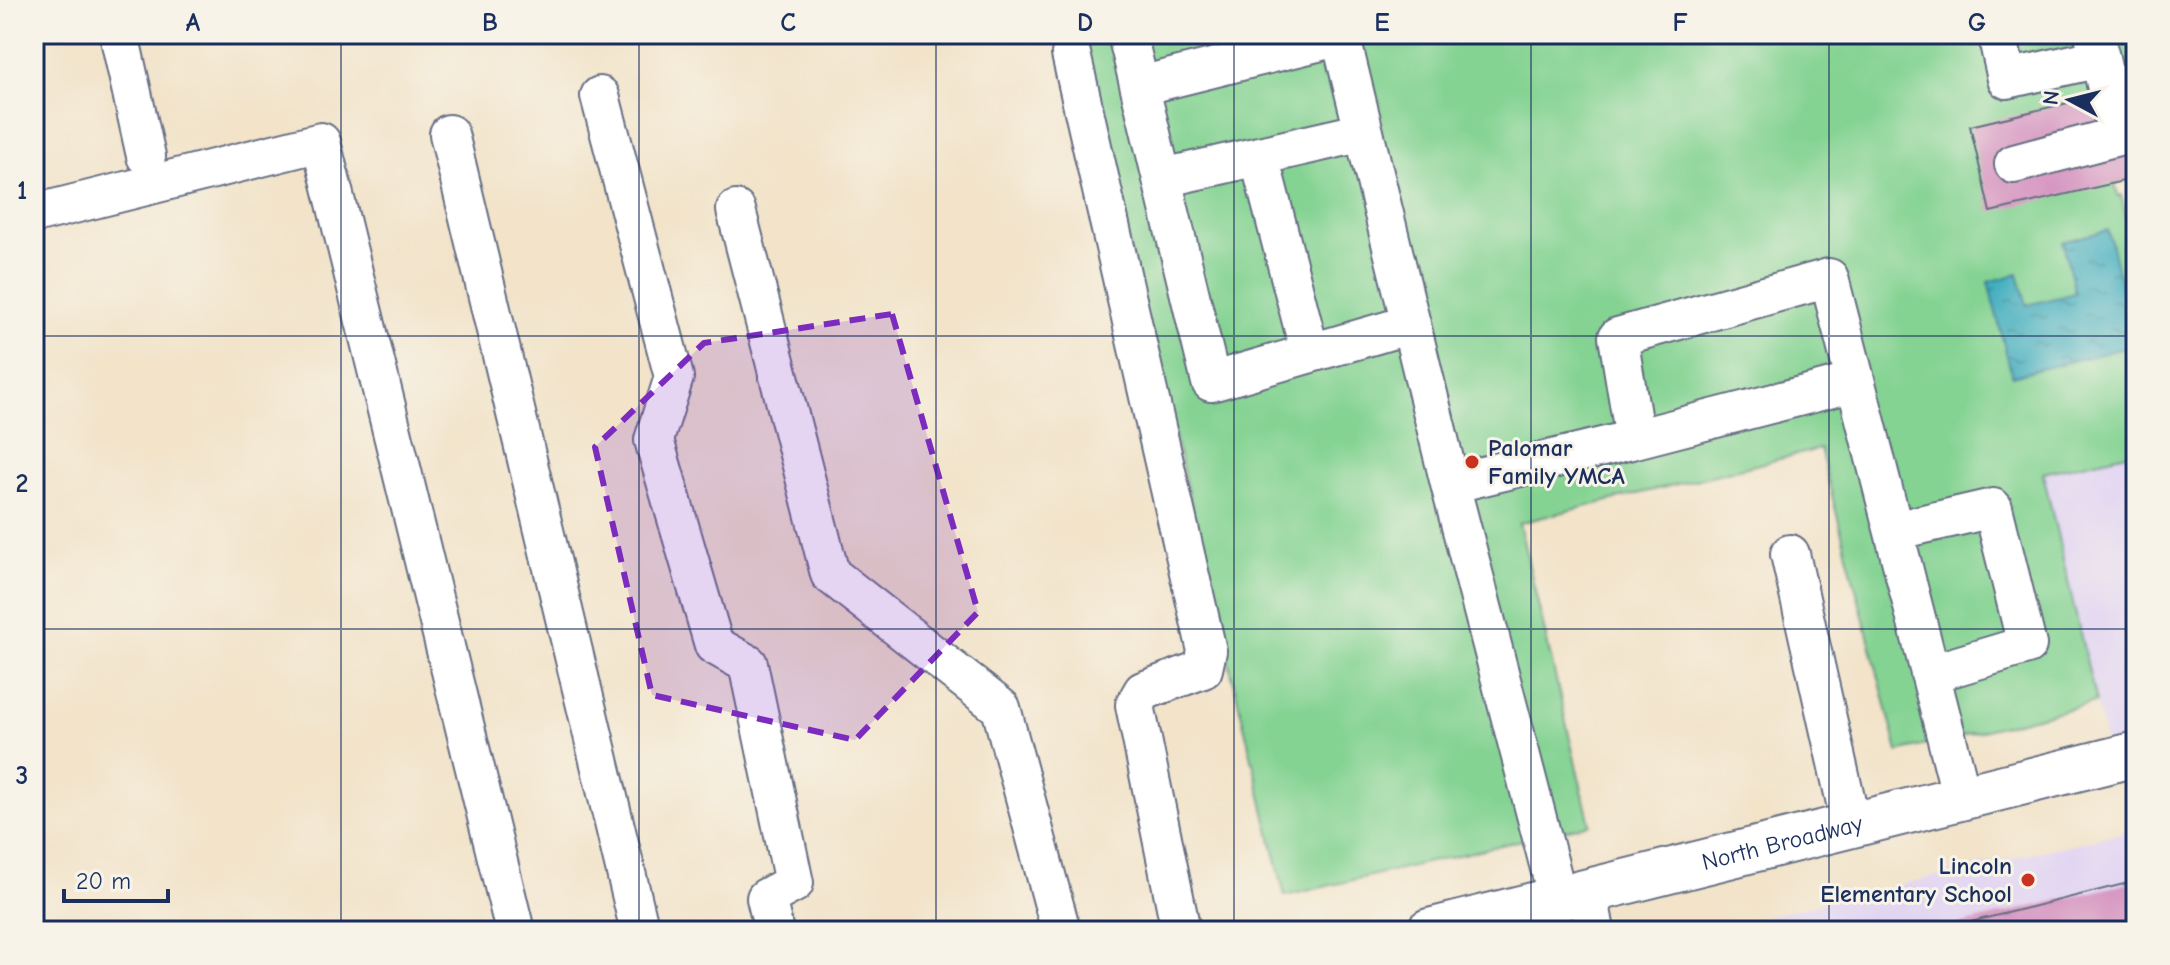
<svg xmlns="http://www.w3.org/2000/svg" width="2170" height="965" font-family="'Comic Neue',sans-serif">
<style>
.built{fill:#e1d4f3}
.park{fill:#84d393;stroke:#508178;stroke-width:2}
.water{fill:url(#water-ripples);stroke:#2e6e8e;stroke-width:2}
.building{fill:#d491bf}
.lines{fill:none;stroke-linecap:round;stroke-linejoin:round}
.minor-casing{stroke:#666e83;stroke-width:42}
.major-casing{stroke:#666e83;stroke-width:48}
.path{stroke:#666e83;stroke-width:5;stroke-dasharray:2 6;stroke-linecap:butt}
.minor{stroke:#fff;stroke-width:38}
.major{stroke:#fff;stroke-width:44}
.marked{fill:#7b2cbf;fill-opacity:0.2;stroke:#7b2cbf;stroke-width:6;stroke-dasharray:16 10;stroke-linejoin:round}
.grid{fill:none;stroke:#1b2f5e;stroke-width:2;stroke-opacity:0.55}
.poi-dot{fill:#c8321e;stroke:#f7f3e8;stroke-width:3}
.labels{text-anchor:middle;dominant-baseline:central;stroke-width:6;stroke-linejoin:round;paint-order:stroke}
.poi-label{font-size:24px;font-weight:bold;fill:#1b2f5e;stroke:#f7f3e8;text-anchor:start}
.street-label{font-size:24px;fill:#1b2f5e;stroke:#f7f3e8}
.neatline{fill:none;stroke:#1b2f5e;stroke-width:3}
.grid-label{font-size:26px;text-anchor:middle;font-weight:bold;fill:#1b2f5e}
</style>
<defs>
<pattern id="water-ripples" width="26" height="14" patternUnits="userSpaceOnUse" patternTransform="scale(2)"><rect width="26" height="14" fill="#40adbe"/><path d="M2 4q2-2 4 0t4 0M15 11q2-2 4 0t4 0" fill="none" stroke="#358d9e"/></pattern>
</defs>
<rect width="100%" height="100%" fill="#f7f3e8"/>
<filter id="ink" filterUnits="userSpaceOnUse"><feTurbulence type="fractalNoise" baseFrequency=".0125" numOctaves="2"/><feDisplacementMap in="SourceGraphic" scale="16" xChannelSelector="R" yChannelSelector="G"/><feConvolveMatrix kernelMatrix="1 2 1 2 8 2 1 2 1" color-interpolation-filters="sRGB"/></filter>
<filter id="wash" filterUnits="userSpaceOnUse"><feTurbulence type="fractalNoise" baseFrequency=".006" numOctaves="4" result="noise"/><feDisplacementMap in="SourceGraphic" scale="32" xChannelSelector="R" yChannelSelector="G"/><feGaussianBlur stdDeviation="1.8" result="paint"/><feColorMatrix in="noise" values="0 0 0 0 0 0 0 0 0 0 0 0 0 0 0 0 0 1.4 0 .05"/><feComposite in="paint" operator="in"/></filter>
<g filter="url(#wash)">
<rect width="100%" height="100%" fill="#f2e3c9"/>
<path class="built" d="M2136 452V754L2110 761 2043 473Z
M2136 829V931H1704Z"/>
<path class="park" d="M1078 34H2136V178L2115 183 2118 196 2121 195 2136 257V452L2043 473 2096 702 1898 752 1820 449 1519 523 1590 824 1285 896Z"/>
<path class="water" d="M2108 230 2136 345 2012 376 1988 282 2018 274 2027 305 2075 293 2063 242Z"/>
<g id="blocks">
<path class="building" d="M2136 87V178L1990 212 1970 126Z
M2136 881V923L2103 931H1934Z"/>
</g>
</g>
<g filter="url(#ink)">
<use href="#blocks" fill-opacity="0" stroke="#666e83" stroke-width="2"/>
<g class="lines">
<g class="minor-casing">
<path id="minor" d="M119 34 146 156
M1127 34 1211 382 1411 324
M1340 34 1450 484
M1997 34 2007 79 2100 58 2094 35
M1071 54 1207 651 1203 669 1143 691 1135 705 1181 931
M1140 86 1341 36
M600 96 674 377 654 440 714 645 748 664 794 883 766 898 774 931
M449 134 640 931
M1259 156 1310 353
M2014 164 2118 136 2100 58
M1163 178 1364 132
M736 210 830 574 1001 708 1061 931
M34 214 321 142 515 931
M1635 439 1855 382
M1894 531 1993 508 2027 645 1930 674
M1790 554 1851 825
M1588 892 1595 931
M1558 899 1450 484 1635 439 1618 337 1829 278 1962 798"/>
</g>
<g class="major-casing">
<g id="major">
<path id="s1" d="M1429 931 2136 754"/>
</g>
</g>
<path class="path" d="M1786 929V931"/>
<use href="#minor" class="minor"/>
<use href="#major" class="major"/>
</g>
</g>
<path class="marked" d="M892 314 978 612 855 740 652 695 595 447 704 343Z"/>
<path class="grid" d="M341 34V931M639 34V931M936 34V931M1234 34V931M1531 34V931M1829 34V931M34 336H2136M34 629H2136"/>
<g class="poi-dot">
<circle cx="1472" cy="462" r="8"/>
<circle cx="2028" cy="880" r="8"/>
</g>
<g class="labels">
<g class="poi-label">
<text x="1488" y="448">Palomar<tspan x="1488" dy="28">Family YMCA</tspan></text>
<text x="2012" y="866" text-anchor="end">Lincoln<tspan x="2012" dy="28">Elementary School</tspan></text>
</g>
<g class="street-label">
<text stroke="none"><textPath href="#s1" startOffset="364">North Broadway</textPath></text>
</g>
</g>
<rect width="2170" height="965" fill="none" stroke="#f7f3e8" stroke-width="88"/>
<g transform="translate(2070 100) rotate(277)" stroke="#f7f3e8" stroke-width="6" paint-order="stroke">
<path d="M0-6L14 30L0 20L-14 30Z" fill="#1b2f5e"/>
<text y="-12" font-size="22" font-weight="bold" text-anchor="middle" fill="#1b2f5e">N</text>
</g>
<path d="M64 889v12h104v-12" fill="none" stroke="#1b2f5e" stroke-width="4"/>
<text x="76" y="889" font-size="24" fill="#1b2f5e" stroke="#f7f3e8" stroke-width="6" paint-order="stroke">20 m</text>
<rect x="44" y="44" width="2082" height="877" class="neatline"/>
<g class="grid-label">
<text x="193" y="31">A</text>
<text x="490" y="31">B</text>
<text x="788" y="31">C</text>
<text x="1085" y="31">D</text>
<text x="1382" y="31">E</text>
<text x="1680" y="31">F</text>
<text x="1977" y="31">G</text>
<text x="22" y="199">1</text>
<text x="22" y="492">2</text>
<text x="22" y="784">3</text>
</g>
</svg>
